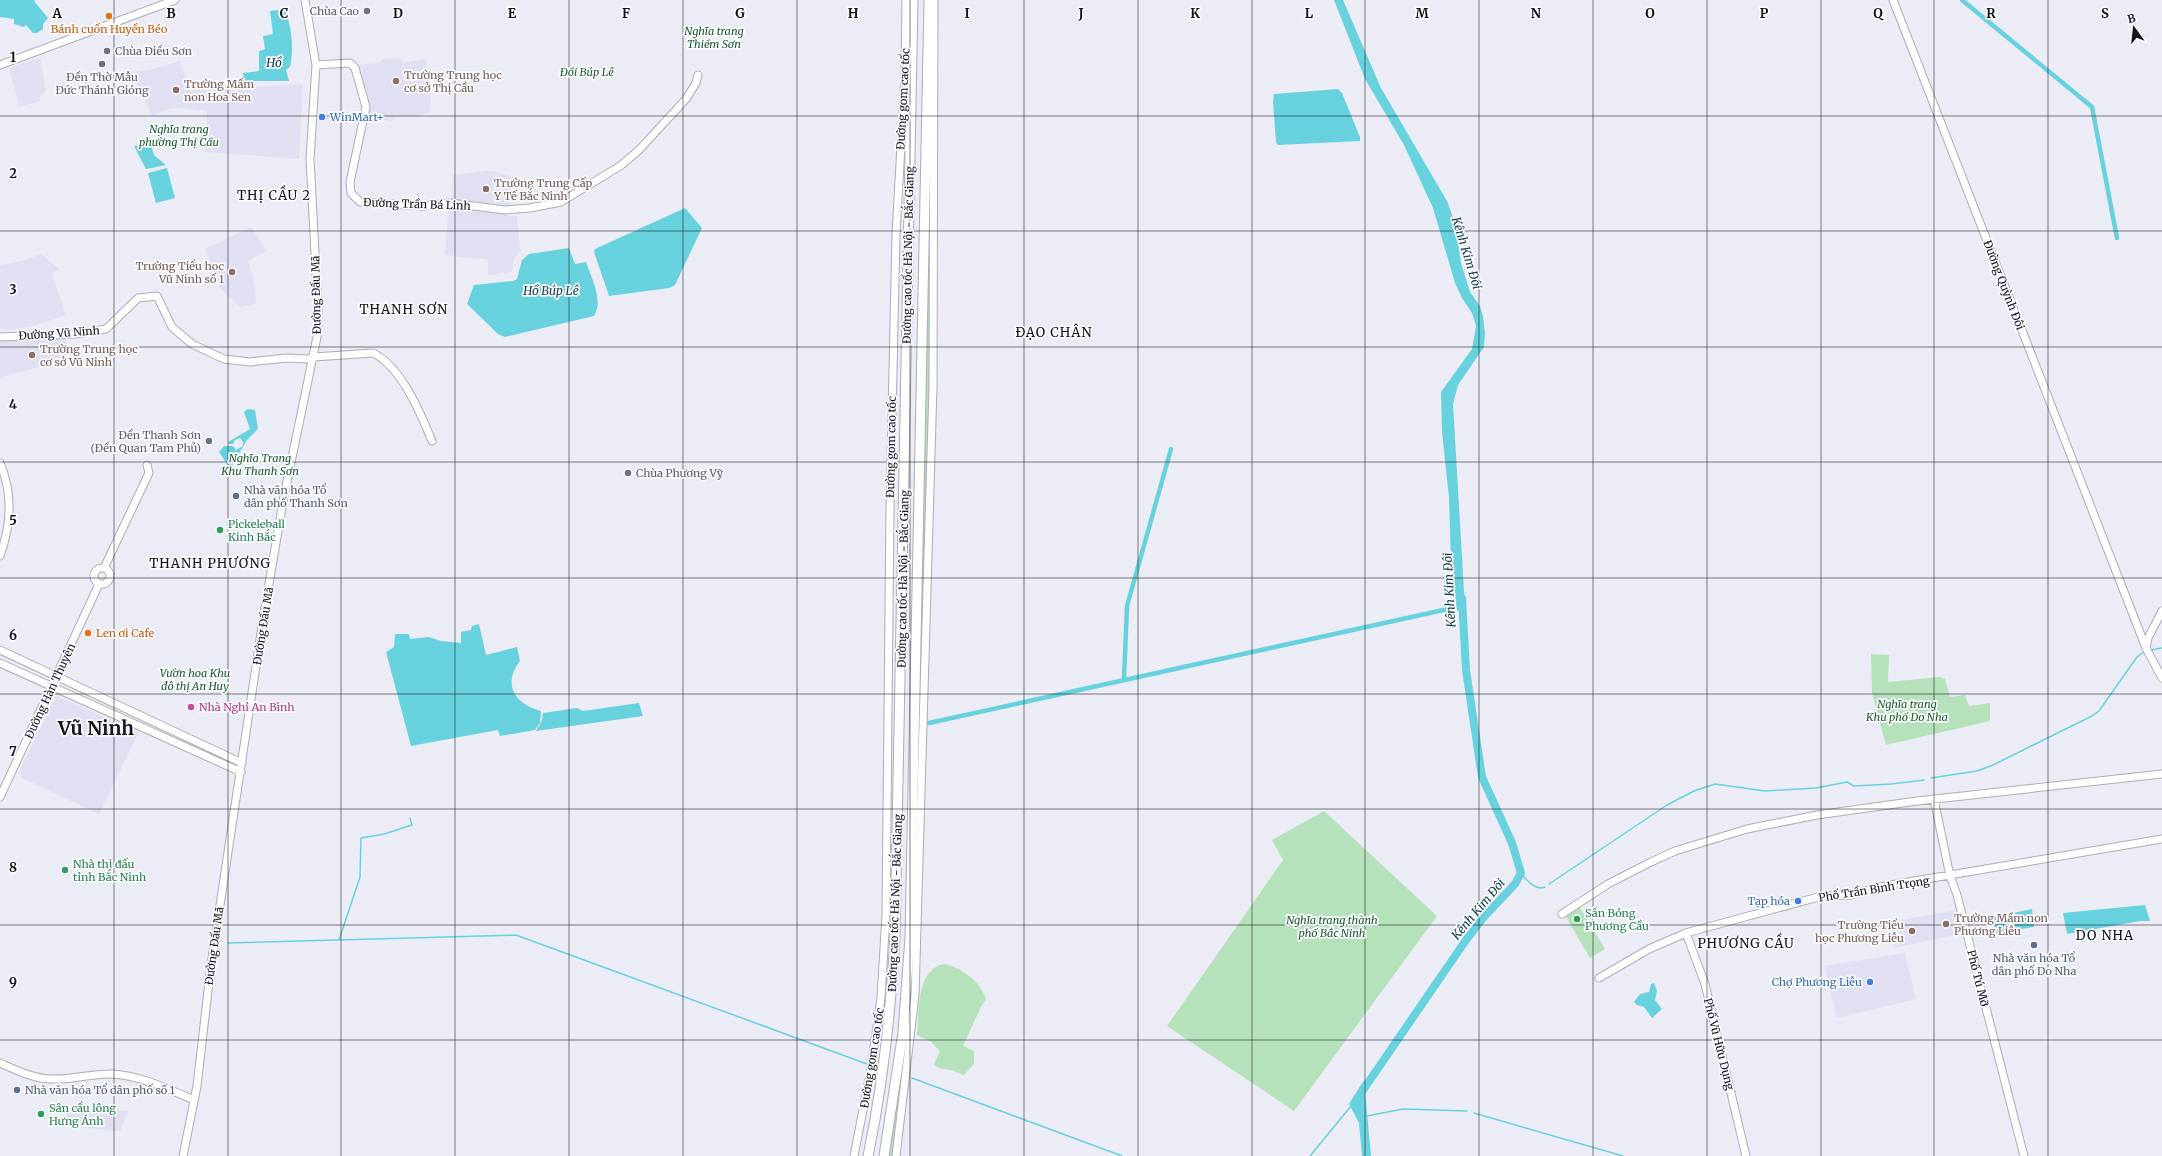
<svg xmlns="http://www.w3.org/2000/svg" width="2162" height="1156" font-family="Merriweather,serif">
<style>
.built{fill:#e1e0f3}
.green{fill:#b5e2ba}
.water{fill:#67d2de}
.lines{fill:none;stroke-linecap:round;stroke-linejoin:round}
.stream{stroke:#67d2de;stroke-width:1.5}
.canal{stroke:#67d2de;stroke-width:4.5}
.river{stroke:#67d2de;stroke-width:8}
.secondary-casing{stroke:#adadb7;stroke-width:9}
.highway-casing{stroke:#adadb7;stroke-width:11}
.secondary{stroke:#fff;stroke-width:7}
.highway{stroke:#fff;stroke-width:9}
.grid{fill:none;stroke:#151519;stroke-width:1;stroke-opacity:0.55}
.worship-dot{fill:#6b7280;stroke:#fafafe;stroke-width:1.5}
.food-dot{fill:#e8710a;stroke:#fafafe;stroke-width:1.5}
.education-dot{fill:#8d6e63;stroke:#fafafe;stroke-width:1.5}
.shop-dot{fill:#3f7fe0;stroke:#fafafe;stroke-width:1.5}
.service-dot{fill:#5c6f8a;stroke:#fafafe;stroke-width:1.5}
.leisure-dot{fill:#2e9e5b;stroke:#fafafe;stroke-width:1.5}
.hotel-dot{fill:#d1479c;stroke:#fafafe;stroke-width:1.5}
.labels{text-anchor:middle;dominant-baseline:central;stroke-width:3.5;stroke-linejoin:round;paint-order:stroke}
.worship-label{font-size:11px;fill:#5b616d;stroke:#fafafe;text-anchor:end}
.food-label{font-size:11px;fill:#c56008;stroke:#fafafe}
.park-label{font-size:11px;font-style:italic;fill:#1d5e2c;stroke:#fafafe}
.education-label{font-size:11px;fill:#785e54;stroke:#fafafe;text-anchor:start}
.street-label{font-size:11px;fill:#151519;stroke:#fafafe}
.shop-label{font-size:11px;fill:#366cbe;stroke:#fafafe;text-anchor:end}
.service-label{font-size:11px;fill:#4e5e75;stroke:#fafafe;text-anchor:start}
.leisure-label{font-size:11px;fill:#27864d;stroke:#fafafe;text-anchor:start}
.hotel-label{font-size:11px;fill:#b23c85;stroke:#fafafe;text-anchor:start}
.water-label{font-size:12px;font-style:italic;fill:#104247;stroke:#fafafe}
.quarter-label{font-size:13px;letter-spacing:1px;fill:#151519;stroke:#fafafe}
.town-label{font-size:19px;font-weight:bold;fill:#151519;stroke:#fafafe}
.grid-label{font-size:13px;text-anchor:middle;font-weight:bold;fill:#151519;stroke:#fafafe;stroke-width:3.5;stroke-linejoin:round;paint-order:stroke}
</style>
<rect width="100%" height="100%" fill="#ececf7"/>
<path class="built" d="M40 58 46 91 39 97 41 101 19 107 9 68Z
M401 58 402 63 426 59 431 98 430 112 418 117H394L393 120 390 121 368 116V107L359 65 379 63 384 59Z
M180 61 186 78H191L194 87 211 86 212 89 303 84 299 159 205 152 207 111 180 108 170 109 152 116 132 72 153 69Z
M488 171 499 172 513 178 510 207 452 201 453 175Z
M449 204 507 211 508 216H517L520 251 514 259 512 272 488 275V260L445 255Z
M251 227 267 251 248 261 254 282 256 300 255 304 240 307 220 288 205 249Z
M41 254 59 269 52 274 66 315 36 325 10 330 0 329V265L21 261Z
M65 336 67 349 63 350V360L0 378V339Z
M56 696 139 732 99 814 22 778 20 770Z
M1958 910 1963 933 1895 948 1888 922Z
M1905 953 1916 999 1837 1018 1824 966Z
M64 1107 129 1111 120 1131 74 1127 65 1115Z"/>
<path class="green" d="M927 250 931 253 926 578H921Z
M922 580 925 582 912 1006 894 1156H889L905 1043 920 581Z
M1871 654 1889 655 1888 682 1940 677 1945 679 1950 697 1965 695 1969 706 1990 703V721L1886 745 1872 693Z
M1324 811 1437 916 1294 1111 1167 1026 1283 860 1272 840Z
M1577 903 1605 949 1590 958 1563 912Z
M944 964C961 967 981 982 986 999L981 1007 963 1046 974 1051V1064L964 1075C959 1074 956 1071 951 1070 944 1068 940 1071 934 1064L940 1051 930 1041 917 1035C919 1013 916 969 944 964Z"/>
<path class="water" d="M0 0H35L34 1 48 18 43 24V29L37 33H33L26 25 24 27 14 24V19L0 17Z
M1334 0H1343L1381 88 1447 201 1455 223 1461 263 1470 292 1480 306 1483 316 1485 333 1484 347 1458 385 1453 404 1465 608 1457 611 1451 561 1449 498 1442 432 1441 392 1472 349 1476 326 1472 313 1462 298 1455 283 1433 208 1404 145 1365 79Z
M285 9C292 28 294 48 290 67L286 70 289 81H244L243 73 259 71V51L265 49 263 36 273 34 270 11Z
M1338 89 1342 93 1360 137V141L1278 145 1276 142 1273 102 1274 94Z
M151 145 154 155 166 165 146 169 134 146Z
M167 168 175 198 156 203 148 173Z
M685 208 702 228 675 285 669 288 609 296 594 252 595 249Z
M569 248 575 264 586 262C591 277 604 301 594 316L505 337 498 334 467 304 474 285 513 281 517 279 522 260 529 254Z
M248 409 255 410 258 429 247 440 230 469 219 452 224 446H233L236 450 243 446V442L240 438 235 440 233 444H229L228 442 250 429 244 412Z
M479 624 486 655 517 647 520 661C502 685 515 704 541 711L540 723 535 730 500 736 498 730 411 746 386 652 394 647 395 634H409L410 639 429 637 441 641 461 643V632L471 630 472 626Z
M639 703 643 716 536 731 542 721 543 713 577 708 583 711Z
M2145 905 2150 921H2140L2067 934 2063 913Z
M2032 909 2034 927 1995 933 1994 917Z
M1654 983 1657 991 1655 1000 1662 1009 1652 1018 1644 1007 1637 1005 1634 1002 1640 994 1649 992 1651 984Z
M1364 1080 1371 1156H1362L1359 1123 1349 1104Z"/>
<g class="lines">
<path class="stream" d="M2151 650 2162 648
M1931 778 1977 771 1993 765 2092 716 2099 711 2137 657 2144 652
M1521 873C1526 880 1536 891 1545 887
M1549 884 1667 805 1694 791 1715 784 1765 791 1816 788 1847 782 1854 786 1891 784 1924 780
M339 940 360 877 361 838 384 834 412 825 410 818
M228 943 516 935 867 1064
M912 1078 1122 1156
M1474 1113 1623 1156
M1367 1116 1403 1109 1467 1111
M1310 1156 1351 1106"/>
<path class="canal" d="M1962 0 2092 107 2117 238
M1124 679 1127 606 1171 449
M929 723 1448 609"/>
<path class="river" d="M1359 1096 1466 940 1483 918 1515 884 1521 873 1512 843 1482 777 1466 670 1462 598"/>
<g class="secondary-casing">
<path id="secondary" d="M1893 0 2146 648 2162 678
M0 65 175 0
M316 65 350 63 355 68 366 107 350 182 351 193 360 202 423 206 450 203 505 210 530 208 561 202 620 166 639 150 686 99 696 83 698 75
M0 337 75 334 106 329 138 298 157 296 172 327 192 344 224 359 250 362 286 358 308 359 314 357 373 353C401 366 421 414 432 441
M0 463C13 493 11 525 0 556
M94 576a8 8 0 1 1 16 0a8 8 0 1 1-16 0Z
M104 568 149 473 147 465
M2146 648 2148 638 2162 611
M0 650 242 763
M0 663 241 772
M0 797 99 584
M1934 799 1950 876 1957 895 2024 1156
M1562 914 1608 884 1651 862 1675 851 1747 829 1817 815 1917 801 2162 774
M1686 933 1705 984 1746 1156
M1599 978 1649 949 1686 933 1822 896 1851 895 1879 887 2162 839
M0 1063C16 1070 34 1079 52 1079 72 1080 93 1073 113 1074 142 1076 168 1089 194 1100
M183 1156 197 1086 211 965 264 613 284 496 317 337 318 309 310 159 316 65 305 0
M854 1156 871 1069 881 998 886 915 890 508 896 234 905 75 906 0
M896 1156 915 995 933 387 934 0"/>
</g>
<g class="highway-casing">
<path id="highway" d="M868 1156C883 1084 891 1010 895 937L913 0
M884 1156 903 1032 910 937 929 0"/>
</g>
<use href="#secondary" class="secondary"/>
<use href="#highway" class="highway"/>
</g>
<path class="grid" d="M114 0V1156M228 0V1156M341 0V1156M455 0V1156M569 0V1156M683 0V1156M797 0V1156M910 0V1156M1024 0V1156M1138 0V1156M1252 0V1156M1365 0V1156M1479 0V1156M1593 0V1156M1707 0V1156M1821 0V1156M1934 0V1156M2048 0V1156M0 116H2162M0 231H2162M0 347H2162M0 462H2162M0 578H2162M0 694H2162M0 809H2162M0 925H2162M0 1040H2162"/>
<g class="worship-dot">
<circle cx="367" cy="11" r="4"/>
<circle cx="107" cy="51" r="4"/>
<circle cx="102" cy="64" r="4"/>
<circle cx="209" cy="441" r="4"/>
<circle cx="628" cy="473" r="4"/>
</g>
<g class="food-dot">
<circle cx="109" cy="16" r="4"/>
<circle cx="88" cy="633" r="4"/>
</g>
<g class="education-dot">
<circle cx="396" cy="81" r="4"/>
<circle cx="176" cy="90" r="4"/>
<circle cx="486" cy="189" r="4"/>
<circle cx="232" cy="272" r="4"/>
<circle cx="32" cy="355" r="4"/>
<circle cx="1946" cy="924" r="4"/>
<circle cx="1912" cy="931" r="4"/>
</g>
<g class="shop-dot">
<circle cx="322" cy="117" r="4"/>
<circle cx="1798" cy="901" r="4"/>
<circle cx="1870" cy="982" r="4"/>
</g>
<g class="service-dot">
<circle cx="236" cy="496" r="4"/>
<circle cx="2034" cy="945" r="4"/>
<circle cx="17" cy="1090" r="4"/>
</g>
<g class="leisure-dot">
<circle cx="220" cy="530" r="4"/>
<circle cx="65" cy="870" r="4"/>
<circle cx="1577" cy="919" r="4"/>
<circle cx="41" cy="1114" r="4"/>
</g>
<circle class="hotel-dot" cx="191" cy="707" r="4"/>
<g class="labels">
<g class="worship-label">
<text x="359" y="11">Chùa Cao</text>
<text x="115" y="51" text-anchor="start">Chùa Điều Sơn</text>
<text x="102" y="77" text-anchor="middle">Đền Thờ Mẫu<tspan x="102" dy="13">Đức Thánh Gióng</tspan></text>
<text x="201" y="435">Đền Thanh Sơn<tspan x="201" dy="13">(Đền Quan Tam Phủ)</tspan></text>
<text x="636" y="473" text-anchor="start">Chùa Phương Vỹ</text>
</g>
<g class="food-label">
<text x="109" y="29">Bánh cuốn Huyền Béo</text>
<text x="96" y="633" text-anchor="start">Len ơi Cafe</text>
</g>
<g class="park-label">
<text x="714" y="31">Nghĩa trang<tspan x="714" dy="13">Thiềm Sơn</tspan></text>
<text x="587" y="72">Đồi Búp Lê</text>
<text x="179" y="129">Nghĩa trang<tspan x="179" dy="13">phường Thị Cầu</tspan></text>
<text x="260" y="458">Nghĩa Trang<tspan x="260" dy="13">Khu Thanh Sơn</tspan></text>
<text x="195" y="673">Vườn hoa Khu<tspan x="195" dy="13">đô thị An Huy</tspan></text>
<text x="1907" y="704">Nghĩa trang<tspan x="1907" dy="13">Khu phố Do Nha</tspan></text>
<text x="1332" y="920">Nghĩa trang thành<tspan x="1332" dy="13">phố Bắc Ninh</tspan></text>
</g>
<g class="education-label">
<text x="404" y="75">Trường Trung học<tspan x="404" dy="13">cơ sở Thị Cầu</tspan></text>
<text x="184" y="84">Trường Mầm<tspan x="184" dy="13">non Hoa Sen</tspan></text>
<text x="494" y="183">Trường Trung Cấp<tspan x="494" dy="13">Y Tế Bắc Ninh</tspan></text>
<text x="224" y="266" text-anchor="end">Trường Tiểu học<tspan x="224" dy="13">Vũ Ninh số 1</tspan></text>
<text x="40" y="349">Trường Trung học<tspan x="40" dy="13">cơ sở Vũ Ninh</tspan></text>
<text x="1954" y="918">Trường Mầm non<tspan x="1954" dy="13">Phương Liễu</tspan></text>
<text x="1904" y="925" text-anchor="end">Trường Tiểu<tspan x="1904" dy="13">học Phương Liễu</tspan></text>
</g>
<g class="street-label">
<text transform="translate(903 99) rotate(-87)">Đường gom cao tốc</text>
<text transform="translate(417 204) rotate(2)">Đường Trần Bá Linh</text>
<text transform="translate(908 255) rotate(-89)">Đường cao tốc Hà Nội - Bắc Giang</text>
<text transform="translate(2004 285) rotate(69)">Đường Quỳnh Đôi</text>
<text transform="translate(316 295) rotate(-91)">Đường Đấu Mã</text>
<text transform="translate(59 333) rotate(-4)">Đường Vũ Ninh</text>
<text transform="translate(891 447) rotate(-89)">Đường gom cao tốc</text>
<text transform="translate(903 579) rotate(-89)">Đường cao tốc Hà Nội - Bắc Giang</text>
<text transform="translate(263 626) rotate(-81)">Đường Đấu Mã</text>
<text transform="translate(50 691) rotate(-65)">Đường Hàn Thuyên</text>
<text transform="translate(1874 889) rotate(-9)">Phố Trần Bình Trọng</text>
<text transform="translate(895 903) rotate(-88)">Đường cao tốc Hà Nội - Bắc Giang</text>
<text transform="translate(214 946) rotate(-82)">Đường Đấu Mã</text>
<text transform="translate(1978 978) rotate(76)">Phố Tú Mỡ</text>
<text transform="translate(1719 1044) rotate(76)">Phố Vũ Hữu Dụng</text>
<text transform="translate(872 1058) rotate(-81)">Đường gom cao tốc</text>
</g>
<g class="shop-label">
<text x="330" y="117" text-anchor="start">WinMart+</text>
<text x="1790" y="901">Tạp hóa</text>
<text x="1862" y="982">Chợ Phương Liễu</text>
</g>
<g class="service-label">
<text x="244" y="490">Nhà văn hóa Tổ<tspan x="244" dy="13">dân phố Thanh Sơn</tspan></text>
<text x="2034" y="958" text-anchor="middle">Nhà văn hóa Tổ<tspan x="2034" dy="13">dân phố Do Nha</tspan></text>
<text x="25" y="1090">Nhà văn hóa Tổ dân phố số 1</text>
</g>
<g class="leisure-label">
<text x="228" y="524">Pickeleball<tspan x="228" dy="13">Kinh Bắc</tspan></text>
<text x="73" y="864">Nhà thi đấu<tspan x="73" dy="13">tỉnh Bắc Ninh</tspan></text>
<text x="1585" y="913">Sân Bóng<tspan x="1585" dy="13">Phương Cầu</tspan></text>
<text x="49" y="1108">Sân cầu lông<tspan x="49" dy="13">Hưng Ánh</tspan></text>
</g>
<g class="hotel-label">
<text x="199" y="707">Nhà Nghỉ An Bình</text>
</g>
<g class="water-label">
<text x="274" y="62">Hồ</text>
<text transform="translate(1467 253) rotate(73)">Kênh Kim Đôi</text>
<text x="551" y="290">Hồ Búp Lê</text>
<text transform="translate(1449 590) rotate(-93)">Kênh Kim Đôi</text>
<text transform="translate(1478 909) rotate(-50)">Kênh Kim Đôi</text>
</g>
<g class="quarter-label">
<text x="274" y="195">THỊ CẦU 2</text>
<text x="404" y="309">THANH SƠN</text>
<text x="1054" y="332">ĐẠO CHÂN</text>
<text x="210" y="563">THANH PHƯƠNG</text>
<text x="2105" y="935">DO NHA</text>
<text x="1746" y="943">PHƯƠNG CẦU</text>
</g>
<g class="town-label">
<text x="96" y="728">Vũ Ninh</text>
</g>
</g>
<g class="grid-label">
<text x="57" y="18">A</text>
<text x="171" y="18">B</text>
<text x="284" y="18">C</text>
<text x="398" y="18">D</text>
<text x="512" y="18">E</text>
<text x="626" y="18">F</text>
<text x="740" y="18">G</text>
<text x="853" y="18">H</text>
<text x="967" y="18">I</text>
<text x="1081" y="18">J</text>
<text x="1195" y="18">K</text>
<text x="1309" y="18">L</text>
<text x="1422" y="18">M</text>
<text x="1536" y="18">N</text>
<text x="1650" y="18">O</text>
<text x="1764" y="18">P</text>
<text x="1878" y="18">Q</text>
<text x="1991" y="18">R</text>
<text x="2105" y="18">S</text>
<text x="13" y="62">1</text>
<text x="13" y="178">2</text>
<text x="13" y="294">3</text>
<text x="13" y="409">4</text>
<text x="13" y="525">5</text>
<text x="13" y="640">6</text>
<text x="13" y="756">7</text>
<text x="13" y="872">8</text>
<text x="13" y="987">9</text>
</g>
<g transform="translate(2134 28) rotate(345)" stroke="#fafafe" stroke-width="3" paint-order="stroke">
<path d="M0-3L7 15L0 10L-7 15Z" fill="#151519"/>
<text y="-6" font-size="11" font-weight="bold" text-anchor="middle" fill="#151519">B</text>
</g>
</svg>
